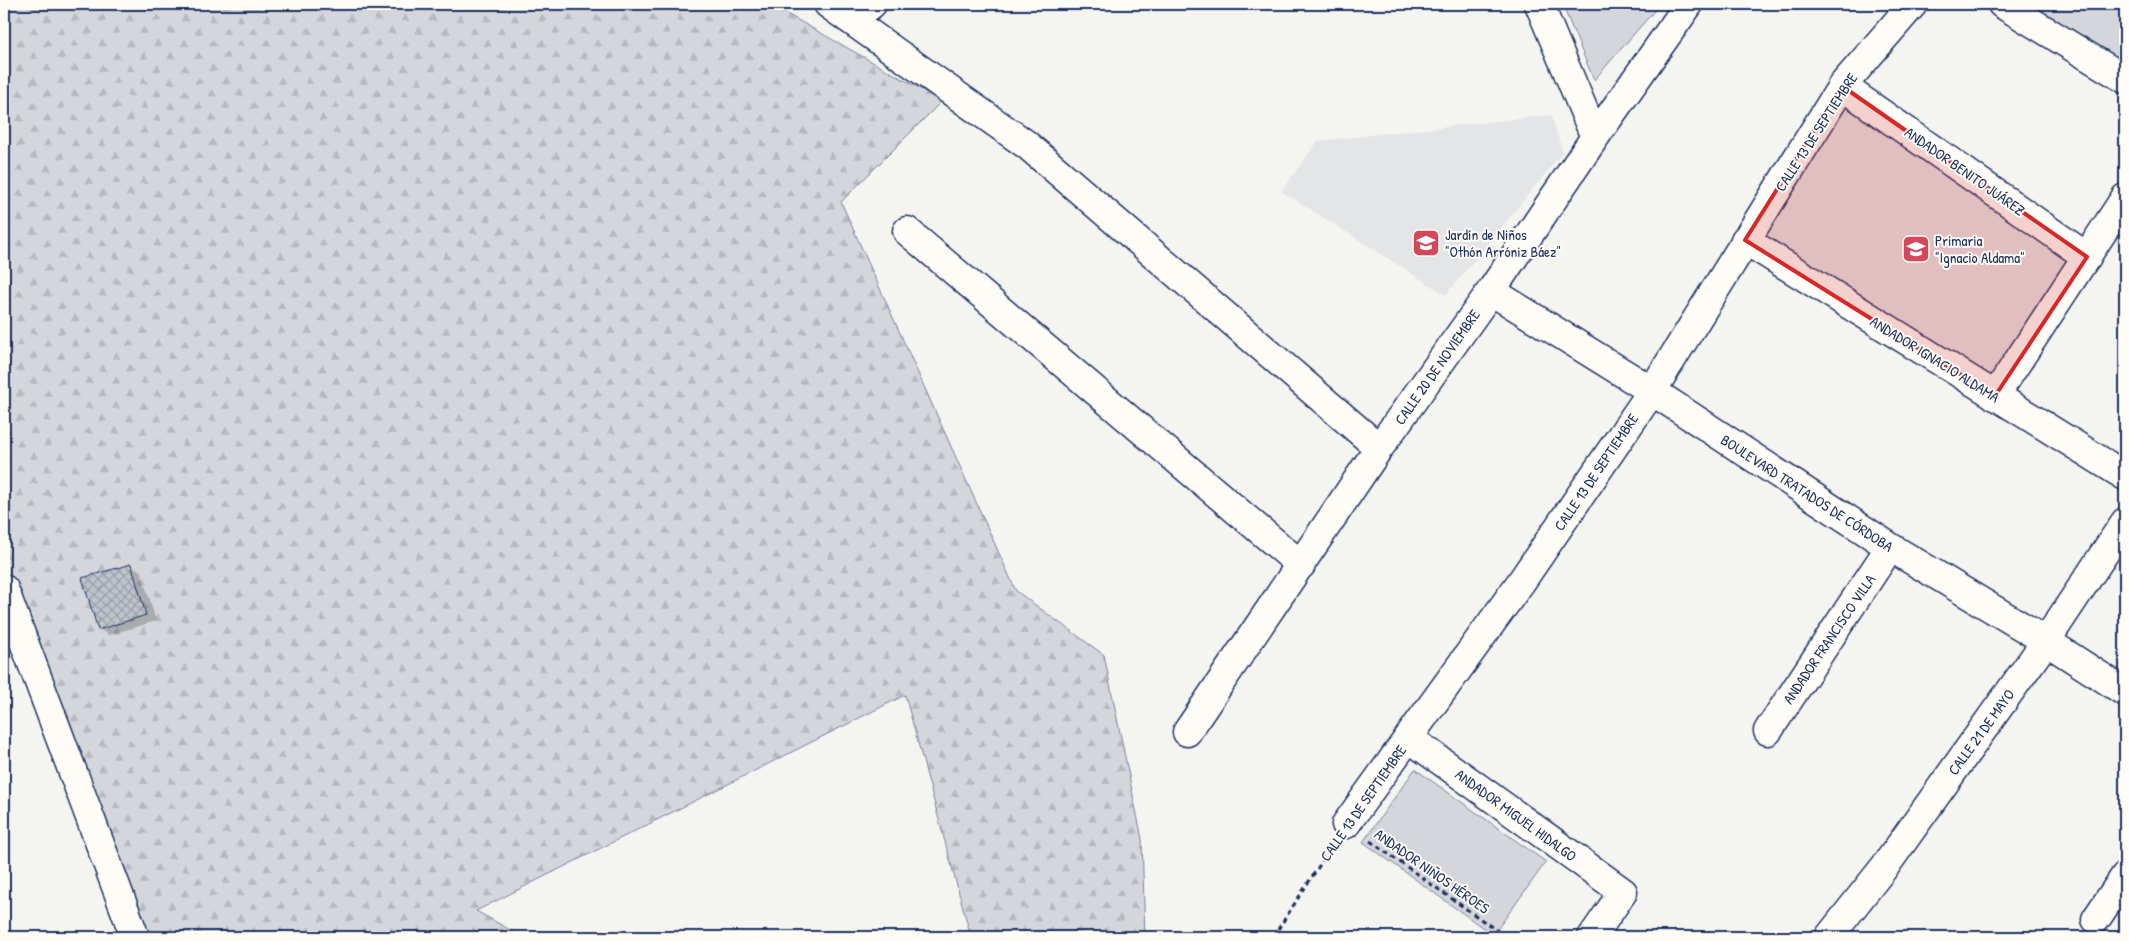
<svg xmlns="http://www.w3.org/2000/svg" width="2129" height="941" font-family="'Patrick Hand',sans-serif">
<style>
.built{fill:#e4e5e6}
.forest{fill:url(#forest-firs);stroke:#78829c}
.park{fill:#d4d6db;stroke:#78829c}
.shadow{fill:#0003}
.building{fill:url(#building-cross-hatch);stroke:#1b2f5e}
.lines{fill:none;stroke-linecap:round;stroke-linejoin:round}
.minor-casing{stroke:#1b2f5e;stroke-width:31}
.path{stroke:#1b2f5e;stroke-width:3;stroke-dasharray:5 4;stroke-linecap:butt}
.minor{stroke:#fdfcf7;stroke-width:28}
.marked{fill:#d62828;fill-opacity:0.2;stroke:#d62828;stroke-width:4;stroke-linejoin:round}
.labels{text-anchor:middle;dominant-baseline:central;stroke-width:4;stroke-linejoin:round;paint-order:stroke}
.street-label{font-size:15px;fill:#1b2f5e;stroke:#fdfcf7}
.poi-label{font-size:15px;fill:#1b2f5e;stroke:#fdfcf7;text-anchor:start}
</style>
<defs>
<pattern id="forest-firs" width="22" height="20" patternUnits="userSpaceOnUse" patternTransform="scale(1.25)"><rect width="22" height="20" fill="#d4d6db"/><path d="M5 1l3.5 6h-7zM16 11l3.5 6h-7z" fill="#b5b8be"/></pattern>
<pattern id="building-cross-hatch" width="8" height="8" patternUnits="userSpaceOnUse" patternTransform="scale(1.25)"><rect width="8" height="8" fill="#bfc3cc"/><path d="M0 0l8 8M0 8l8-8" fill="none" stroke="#9a9fa9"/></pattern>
</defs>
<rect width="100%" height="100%" fill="#f4f4f1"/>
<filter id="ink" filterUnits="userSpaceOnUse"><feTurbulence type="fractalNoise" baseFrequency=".02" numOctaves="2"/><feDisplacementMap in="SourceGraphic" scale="10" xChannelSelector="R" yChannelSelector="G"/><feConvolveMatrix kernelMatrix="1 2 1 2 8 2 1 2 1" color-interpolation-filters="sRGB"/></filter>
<g filter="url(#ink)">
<path class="built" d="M1846 105 2071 257 1993 379 1759 240Z
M1551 115 1563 152 1446 295 1281 191 1318 141Z"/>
<path class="forest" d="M4 4H769L942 101 841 202 1016 591 1104 655 1142 839 1145 937H971L905 695 476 911 523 937H145L4 585Z"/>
<path class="park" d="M1562 4H1660L1594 80Z
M2026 4H2125V66Z
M1415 769 1546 862 1493 935 1363 842Z"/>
<path class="shadow" d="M130 565 141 571 156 621 109 635 99 629Z"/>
<path class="building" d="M131 564 146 615 98 630 82 578Z"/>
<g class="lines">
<g class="minor-casing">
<path id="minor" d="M828 4 1027 145 1379 448
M1539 4 1595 137
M2002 4 2125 79
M852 19 872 4
M1842 86 2087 257
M907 231 1301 565
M1745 240 2125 476
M1491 291 1652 391 1890 547 2046 641 2125 692
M1995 396 2125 198
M4 589 135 937
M1768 731 1890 547
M1187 732 1379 448 1491 291 1595 137 1689 4
M1409 738 1623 892 1592 937
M1346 824 1521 582 1652 391 1842 86 1913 4
M2096 919 2125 876
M1829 937 1886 865 2046 641 2125 522"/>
</g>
<path class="path" d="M1370 841 1506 937
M1273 937 1330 849"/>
<use href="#minor" class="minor"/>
</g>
</g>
<path class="marked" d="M1842 86 2087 257 1995 396 1745 240Z"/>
<defs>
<g id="school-square" transform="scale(1.4375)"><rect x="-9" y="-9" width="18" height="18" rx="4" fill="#d1495b" stroke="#fdfcf7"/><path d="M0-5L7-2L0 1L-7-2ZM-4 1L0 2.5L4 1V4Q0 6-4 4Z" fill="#fff"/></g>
</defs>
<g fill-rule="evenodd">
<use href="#school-square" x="1426" y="243"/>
<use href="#school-square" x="1916" y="249"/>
</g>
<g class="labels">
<g class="street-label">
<text transform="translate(1816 132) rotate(-57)">CALLE 13 DE SEPTIEMBRE</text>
<text transform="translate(1965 171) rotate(35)">ANDADOR BENITO JUÁREZ</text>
<text transform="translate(1935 359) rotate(32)">ANDADOR IGNACIO ALDAMA</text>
<text transform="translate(1437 367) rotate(-55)">CALLE 20 DE NOVIEMBRE</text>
<text transform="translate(1596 472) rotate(-56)">CALLE 13 DE SEPTIEMBRE</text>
<text transform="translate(1807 493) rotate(33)">BOULEVARD TRATADOS DE CÓRDOBA</text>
<text transform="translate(1829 639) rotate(-56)">ANDADOR FRANCISCO VILLA</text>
<text transform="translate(1981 732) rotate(-54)">CALLE 21 DE MAYO</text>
<text transform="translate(1363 803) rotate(-55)">CALLE 13 DE SEPTIEMBRE</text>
<text transform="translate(1516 815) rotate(36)">ANDADOR MIGUEL HIDALGO</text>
<text transform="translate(1432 871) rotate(35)">ANDADOR NIÑOS HÉROES</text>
</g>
<g class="poi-label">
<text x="1445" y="234">Jardín de Niños<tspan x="1445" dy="17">"Othón Arróniz Báez"</tspan></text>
<text x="1935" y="240">Primaria<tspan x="1935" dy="17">"Ignacio Aldama"</tspan></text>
</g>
</g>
<rect width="2129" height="941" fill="none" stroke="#fdfcf7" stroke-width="20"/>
<rect x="10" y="10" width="2109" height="921" fill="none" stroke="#1b2f5e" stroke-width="2" filter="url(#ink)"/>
</svg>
